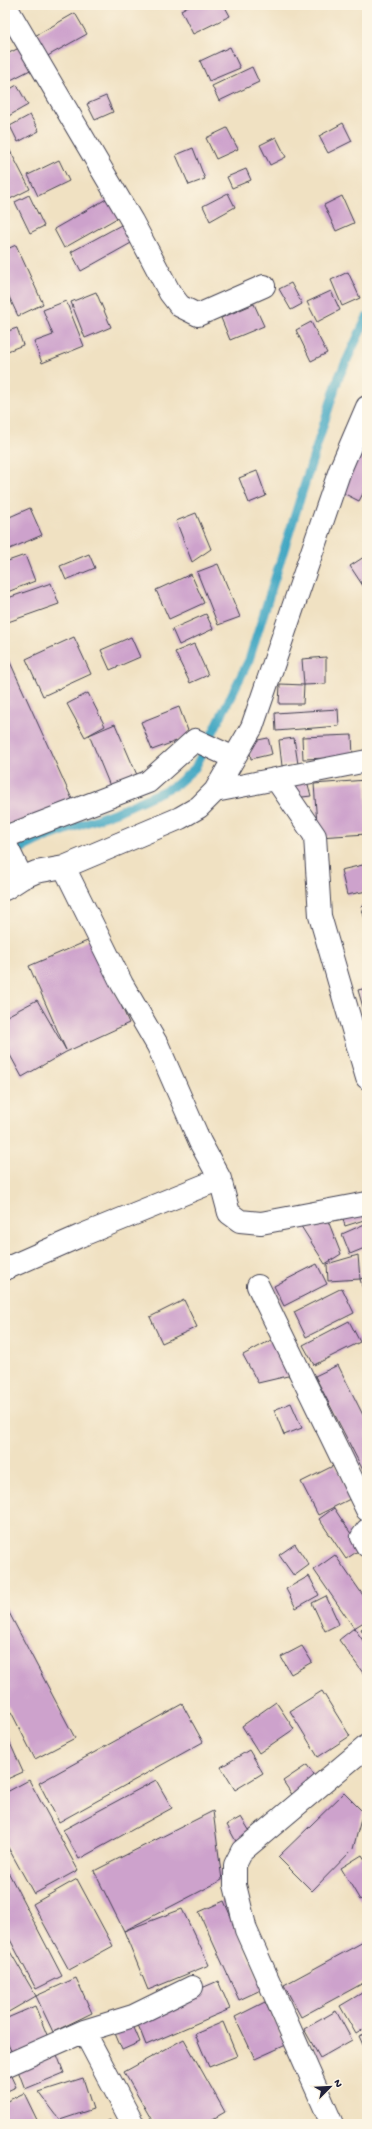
<svg xmlns="http://www.w3.org/2000/svg" width="372" height="2129" font-family="'Gochi Hand',sans-serif">
<style>
.lines{fill:none;stroke-linecap:round;stroke-linejoin:round}
.stream{stroke:#43a7c3;stroke-width:9}
.building{fill:#cda2cc}
.street-casing{stroke:#413f4f;stroke-width:24}
.street{stroke:#fff;stroke-width:22}
</style>
<rect width="100%" height="100%" fill="#fcf5e5"/>
<filter id="ink" filterUnits="userSpaceOnUse"><feTurbulence type="fractalNoise" baseFrequency=".025" numOctaves="2"/><feDisplacementMap in="SourceGraphic" scale="8" xChannelSelector="R" yChannelSelector="G"/><feConvolveMatrix kernelMatrix="1 2 1 2 8 2 1 2 1" color-interpolation-filters="sRGB"/></filter>
<filter id="wash" filterUnits="userSpaceOnUse"><feTurbulence type="fractalNoise" baseFrequency=".012" numOctaves="4" result="noise"/><feDisplacementMap in="SourceGraphic" scale="16" xChannelSelector="R" yChannelSelector="G"/><feGaussianBlur stdDeviation="0.9" result="paint"/><feColorMatrix in="noise" values="0 0 0 0 0 0 0 0 0 0 0 0 0 0 0 0 0 1.4 0 .05"/><feComposite in="paint" operator="in"/></filter>
<g filter="url(#wash)">
<rect width="100%" height="100%" fill="#f0e1c2"/>
<g class="lines">
<path class="stream" d="M10 854 41 839 119 811 176 785 195 768 249 660 338 379 367 317"/>
</g>
<g id="blocks">
<path class="building" d="M190 5H224L230 16 193 34 181 10Z
M75 13 87 34 44 58 33 37Z
M25 45 36 67 5 83V55Z
M230 47 240 68 209 81 200 61Z
M252 67 259 82 219 101 212 86Z
M17 85 28 105 5 118V92Z
M106 96 113 112 95 120 87 104Z
M30 115 39 131 18 142 10 126Z
M343 123 352 141 328 153 319 136Z
M227 128 238 149 216 159 206 138Z
M276 137 286 157 270 165 260 145Z
M5 141 30 189 6 201 5 199Z
M193 148 205 179 189 185 176 155Z
M59 160 69 181 38 196 28 175Z
M246 169 251 180 232 188 227 177Z
M228 193 235 207 210 221 203 206Z
M29 195 44 226 30 233 15 202Z
M342 196 354 223 336 231 324 205Z
M108 198 119 217 64 248 54 229Z
M123 224 133 242 81 271 71 252Z
M16 245 43 304 18 316 5 288V250Z
M348 272 360 298 342 306 331 280Z
M291 283 302 304 291 310 279 289Z
M331 291 340 310 317 322 307 302Z
M96 292 111 327 85 338 71 302Z
M66 301 84 346 42 363 34 342 53 335 43 310Z
M254 304 264 326 230 340 221 318Z
M311 322 327 353 311 361 296 330Z
M17 328 23 345 5 352V332Z
M361 448 367 451V486L359 501 339 491Z
M257 471 266 496 249 503 239 478Z
M30 508 42 535 5 551V519Z
M196 513 211 549 192 562 176 521Z
M89 554 95 568 66 580 60 566Z
M25 555 35 581 5 593V562Z
M367 555V592L350 566Z
M218 564 240 617 218 625 197 572Z
M191 574 204 603 169 619 156 590Z
M51 583 59 604 8 622 5 612V599Z
M206 614 213 629 179 645 172 629Z
M74 637 91 674 43 696 26 659Z
M131 637 140 657 110 670 101 650Z
M194 644 208 675 190 683 175 652Z
M5 651 76 808 8 824 5 817Z
M326 657V684L304 685 302 659Z
M280 684 304 685 303 704H279Z
M88 693 105 726 85 737 67 704Z
M179 707 190 736 152 750 141 722Z
M338 709 339 726 276 731 275 713Z
M115 724 137 775 110 786 89 735Z
M352 735 353 757 303 759 302 737Z
M268 738 272 754 251 759 248 742Z
M294 738 298 764 282 766 279 740Z
M306 777 311 796 294 798 285 783Z
M366 780 367 834 318 837 314 784Z
M367 864V891L347 895 341 870Z
M367 904V926L361 906Z
M92 939 129 1023 66 1052 22 1077 5 1046V1017L37 1000 66 1050 29 966Z
M367 988V1021L358 990Z
M360 1207 364 1220 345 1226 341 1212Z
M325 1213 341 1254 325 1264 299 1223Z
M367 1223V1247L350 1254 342 1234Z
M358 1255 360 1279 328 1281 327 1264Z
M317 1264 327 1284 284 1306 274 1286Z
M367 1277V1303L360 1279Z
M342 1288 354 1313 306 1337 294 1312Z
M184 1300 197 1327 162 1343 150 1317Z
M349 1321 360 1342 314 1365 303 1345Z
M273 1339 292 1375 258 1383 243 1355Z
M338 1365 367 1423V1478L315 1376Z
M291 1403 302 1428 284 1435 274 1410Z
M335 1465 352 1498 318 1515 301 1482Z
M334 1508 361 1549 346 1559 319 1519Z
M295 1544 309 1565 294 1576 279 1555Z
M335 1555 367 1601V1620L354 1628 314 1570Z
M309 1576 319 1595 296 1608 286 1589Z
M326 1596 339 1624 325 1631 312 1603Z
M5 1605 75 1738 35 1759 5 1700Z
M367 1625V1639L361 1629Z
M354 1628 367 1646 366 1677 339 1640Z
M302 1646 312 1662 291 1674 281 1657Z
M322 1691 350 1736 318 1757 290 1711Z
M276 1702 294 1729 259 1753 242 1726Z
M182 1704 203 1742 59 1822 39 1783Z
M5 1732 23 1772 5 1780Z
M249 1750 263 1773 235 1790 221 1767Z
M307 1765 318 1781 293 1796 283 1781Z
M29 1780 78 1870 34 1894 5 1842V1793Z
M156 1780 172 1808 79 1859 63 1830Z
M344 1793 363 1812 353 1849 312 1891 278 1857Z
M213 1811 222 1880 124 1931 94 1871Z
M241 1817 254 1838 239 1847 227 1825Z
M362 1855 367 1863V1896L360 1900 341 1868Z
M5 1866 62 1976 36 1989 5 1930Z
M77 1879 113 1946 69 1970 33 1904Z
M224 1901 263 1989 239 2000 199 1912Z
M182 1909 209 1965 148 1990 124 1931Z
M367 1940V1981L301 2017 284 1985Z
M5 1943 36 1996 5 2014Z
M76 1978 92 2013 53 2032 36 1996Z
M218 1981 230 2009 146 2045 135 2017Z
M367 1990V2027L356 2034 340 2006Z
M265 2002 286 2045 255 2059 235 2017Z
M35 2006 50 2042 14 2057 5 2038V2019Z
M336 2011 352 2040 320 2058 304 2029Z
M223 2022 237 2056 209 2067 195 2034Z
M132 2023 140 2042 122 2050 114 2031Z
M367 2033V2054L359 2036Z
M184 2039 225 2112 204 2124H154L124 2072Z
M56 2052 64 2073 25 2089 17 2068Z
M8 2070 16 2087 5 2092V2071Z
M83 2078 93 2109 60 2120 39 2092Z
M24 2093 39 2124H5V2102Z
M110 2120 112 2124H100Z"/>
</g>
</g>
<g filter="url(#ink)">
<use href="#blocks" fill-opacity="0" stroke="#413f4f" stroke-width="1"/>
<g class="lines">
<g class="street-casing">
<path id="street" d="M5 5 132 221 170 293 180 306 198 315 264 286
M276 779 315 836 320 916 367 1078
M215 791 367 761
M5 837 148 782 195 740 234 758
M5 843 22 878
M64 867 122 984 158 1046 200 1142 220 1179 229 1213 240 1221 261 1223 367 1203
M5 889 22 878 36 872 64 867 180 818 199 807 215 791 252 727 340 470 367 407
M5 1269 80 1236 220 1179
M258 1286 367 1510
M367 1530 362 1537 367 1546
M84 2031 133 2124
M5 2066 84 2031 133 2016 192 1987
M332 2124 246 1930 235 1885V1865L242 1851 367 1746"/>
</g>
<use href="#street" class="street"/>
</g>
</g>
<rect width="372" height="2129" fill="none" stroke="#fcf5e5" stroke-width="20"/>
<g transform="translate(330 2087) rotate(66)" stroke="#fcf5e5" stroke-width="3" paint-order="stroke">
<path d="M0-3L7 15L0 10L-7 15Z" fill="#22223b"/>
<text y="-6" font-size="11" font-weight="bold" text-anchor="middle" fill="#22223b">N</text>
</g>
</svg>
